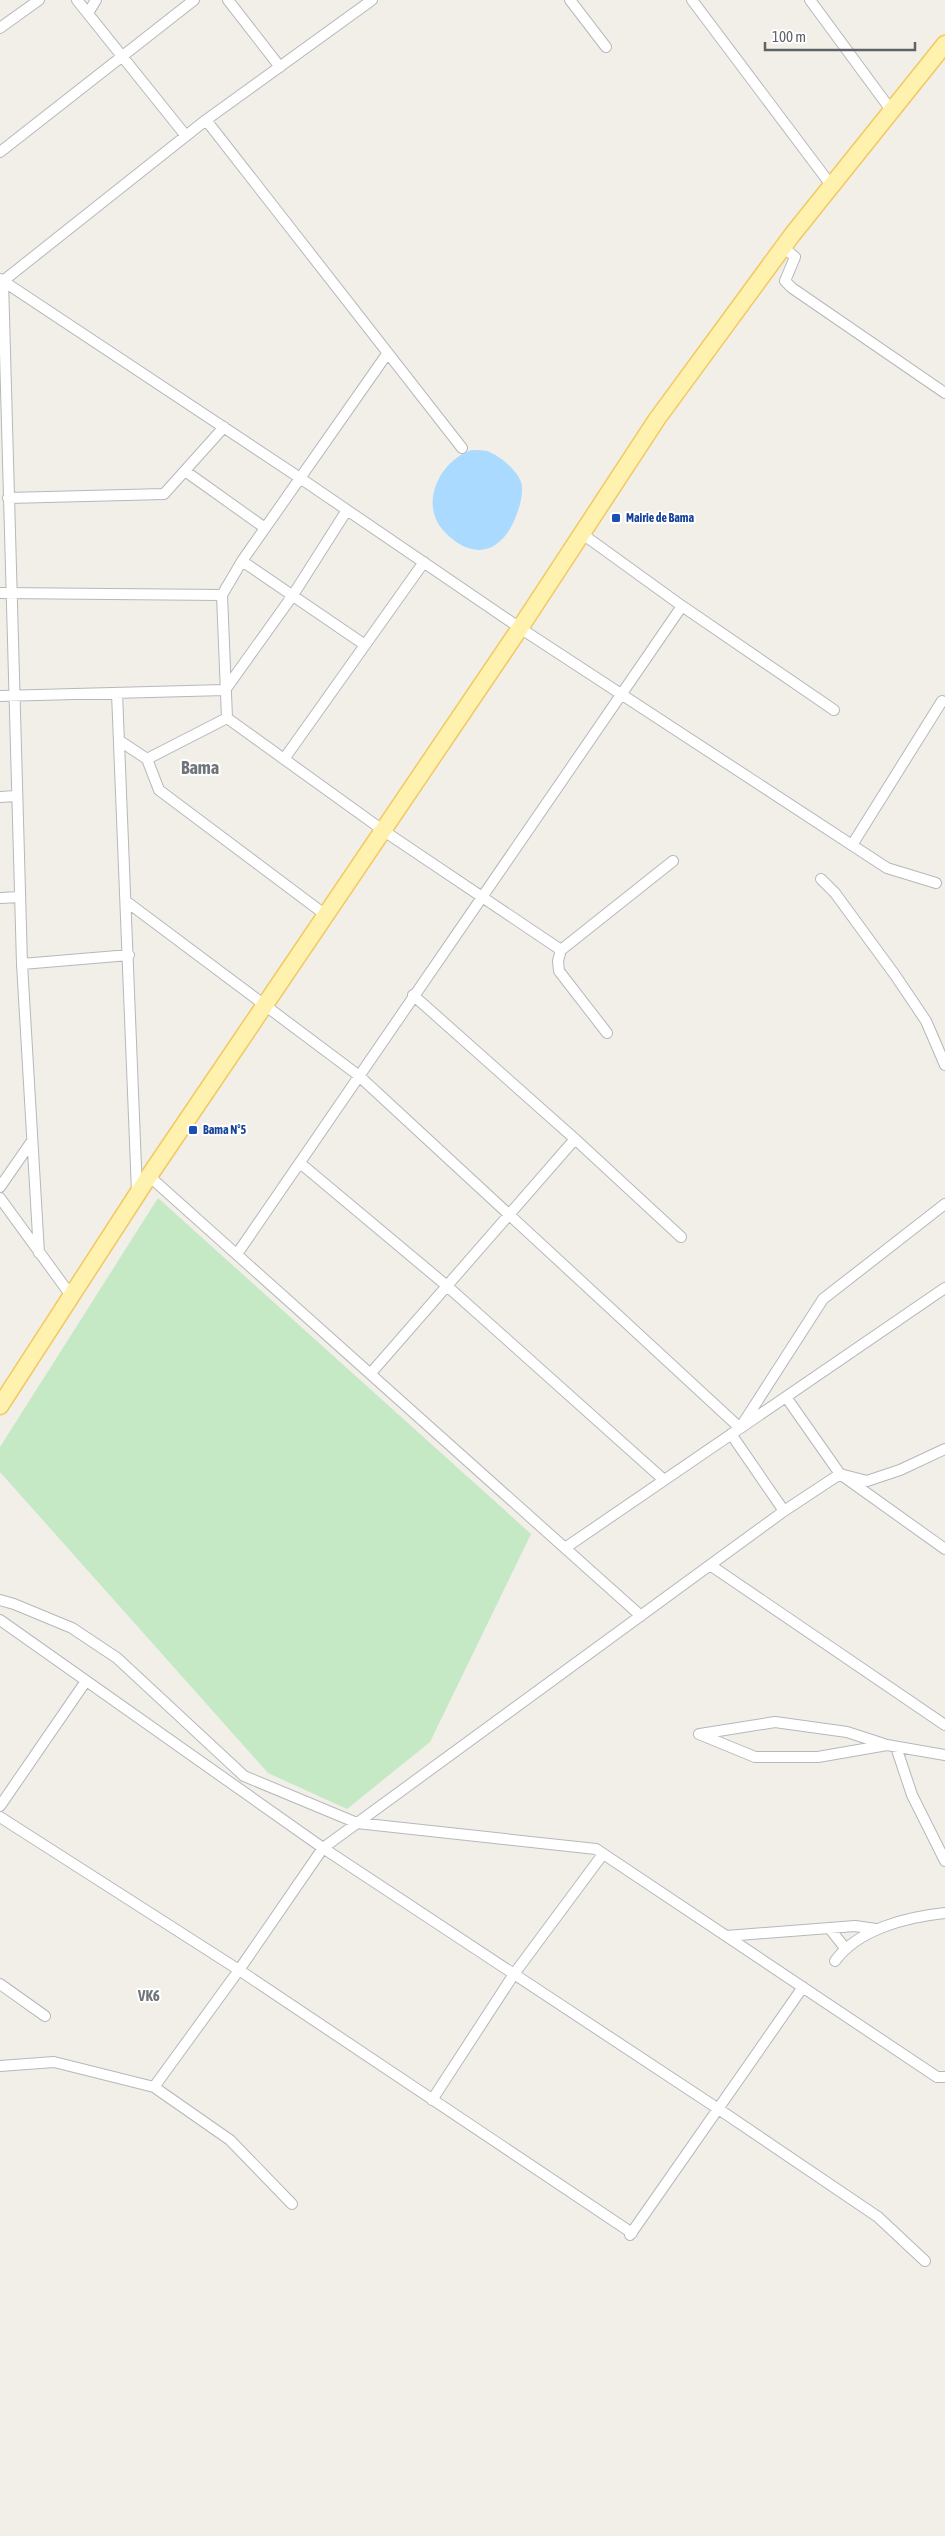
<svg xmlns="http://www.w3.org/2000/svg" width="945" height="2536" font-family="'Asap Condensed',sans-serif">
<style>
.green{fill:#c5e8c5}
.water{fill:#aadaff}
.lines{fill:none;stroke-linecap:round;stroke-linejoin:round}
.minor-casing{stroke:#b5b8bc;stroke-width:12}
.primary-casing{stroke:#f2c960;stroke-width:19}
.minor{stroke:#fff;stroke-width:10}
.primary{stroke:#fff2af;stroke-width:16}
.transit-dot{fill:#1a4fb4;stroke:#fff;stroke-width:2}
.labels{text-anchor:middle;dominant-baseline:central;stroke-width:4;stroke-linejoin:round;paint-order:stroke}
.transit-label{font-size:12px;font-weight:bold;fill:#164399;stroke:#fff;text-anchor:start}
.quarter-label{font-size:15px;font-weight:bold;fill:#70757a;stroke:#fff}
.district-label{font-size:18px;font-weight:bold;fill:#70757a;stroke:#fff}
</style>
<rect width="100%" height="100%" fill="#f1efe8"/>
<path class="green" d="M158 1198 531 1534 430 1742 347 1809 268 1773 0 1472V1447Z"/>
<path class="water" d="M472 450C477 450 483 450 487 451 499 455 517 470 521 482 524 492 520 506 516 516 501 556 470 561 442 529 419 501 442 459 472 450Z"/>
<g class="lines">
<g class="minor-casing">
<path id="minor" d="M77 0 186 136
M228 0 280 67
M570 0 606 47
M692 0 831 185
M810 0 891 110
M88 13 96 0
M0 28 39 0
M206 120 462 448
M0 152 194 0
M783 247 795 257 785 281 792 288 945 393
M0 279 300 478 520 628 887 868 936 883
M185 471 265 528
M8 498 164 494 224 427
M581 533 682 606 834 710
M242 561 365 645
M0 593 222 595
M117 693 137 1192
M0 696 225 690 293 595 347 510
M227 718 222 595 242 561 387 354
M227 718 384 831 561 950
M120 741 147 759 159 790 327 916
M147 759 227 718
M284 759 424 562
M0 797 16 796
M852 845 942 701
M821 879 835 893 895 975 926 1021 945 1065
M0 898 20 897
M127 902 358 1075 740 1428 823 1299 945 1204
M22 964 129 955
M413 995 575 1139 681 1237
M607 1033 559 971 558 961 561 950 673 861
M300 1163 447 1286 664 1480
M149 1176 641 1616
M0 1187 32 1141
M0 1198 72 1297
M39 1253 22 964 3 281 206 120 372 0
M237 1254 682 606
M371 1373 575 1139
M786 1397 840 1474 945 1549
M731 1434 784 1511
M565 1548 945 1288
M710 1565 945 1725
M0 1600 14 1604 72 1628 117 1658 244 1776 357 1823 596 1849 937 2077H945
M0 1620 323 1848 717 2108 878 2217 925 2261
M699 1734 755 1757H818L887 1745 945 1755
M700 1734 775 1722 847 1732 884 1744
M896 1747 912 1795 945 1861
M0 1806 86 1681
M0 1817 239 1970 632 2233
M830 1929 845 1948
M726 1936 855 1926 876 1929
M835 1961C858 1929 907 1917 945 1913
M0 1984 45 2016
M0 2066 54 2062 154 2087 230 2140 292 2204
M154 2087 239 1970 323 1848 784 1511 840 1474 867 1481 900 1470 945 1449
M432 2100 514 1974 603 1854
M630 2235 803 1987"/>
</g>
<g class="primary-casing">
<path id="primary" d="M0 1406 149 1176 520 628 657 419 792 235 945 44"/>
</g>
<use href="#minor" class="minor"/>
<use href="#primary" class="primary"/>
</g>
<g class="transit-dot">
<rect x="611" y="513" width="10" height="10" rx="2.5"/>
<rect x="188" y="1125" width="10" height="10" rx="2.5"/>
</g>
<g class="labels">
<g class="transit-label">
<text x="626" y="518">Mairie de Bama</text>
<text x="203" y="1130">Bama N°5</text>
</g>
<g class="quarter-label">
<text x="149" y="1995">VK6</text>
</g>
<g class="district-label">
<text x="200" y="767">Bama</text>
</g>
</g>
<path d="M765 42v8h150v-8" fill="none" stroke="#5f6368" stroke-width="2.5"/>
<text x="772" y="42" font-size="15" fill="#5f6368" stroke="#ffffff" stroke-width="4" paint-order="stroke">100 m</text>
</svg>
